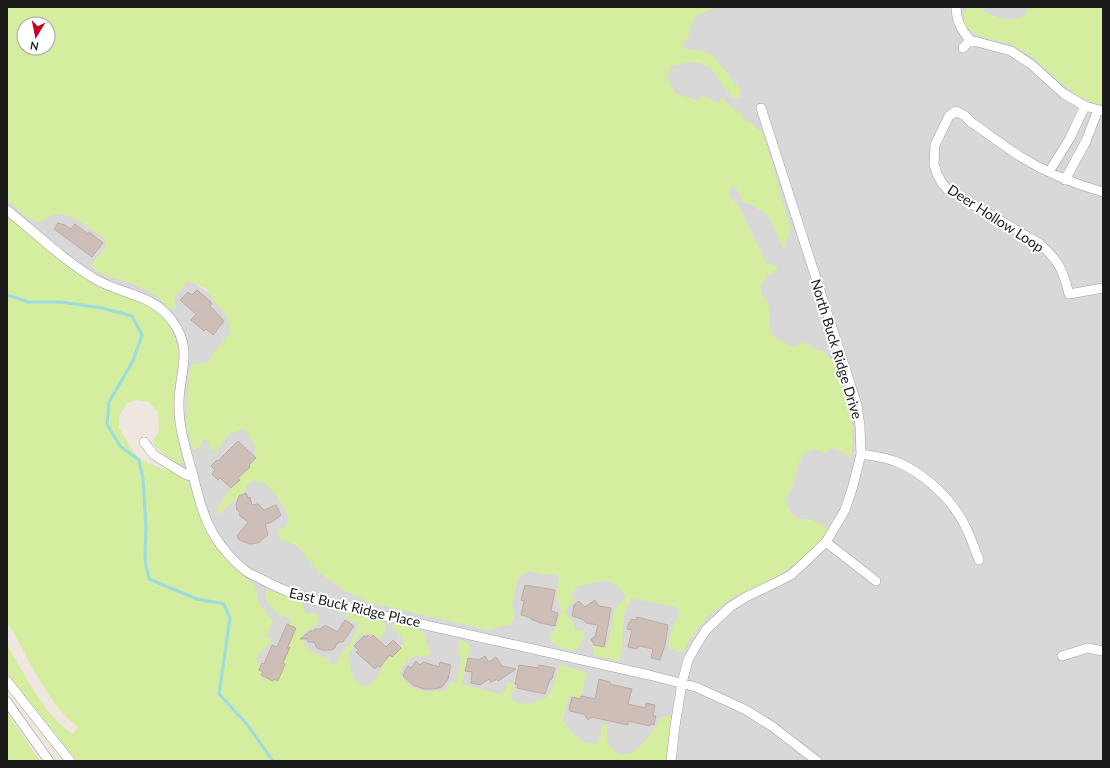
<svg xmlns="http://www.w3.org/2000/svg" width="1110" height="768" font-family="Lato,sans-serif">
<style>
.residential{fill:#d9d8d8}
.grass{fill:#d4ed9f;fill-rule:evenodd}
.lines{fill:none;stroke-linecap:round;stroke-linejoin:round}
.stream{stroke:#9bdce0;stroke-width:3}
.building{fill:#cebeb8;stroke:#c0a9a0}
.minor-casing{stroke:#a2a2a2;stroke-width:10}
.minor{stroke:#fff;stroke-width:9}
.labels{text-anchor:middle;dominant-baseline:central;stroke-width:4;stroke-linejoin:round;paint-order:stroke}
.street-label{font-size:14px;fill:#1b1b1b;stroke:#fff}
</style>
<rect width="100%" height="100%" fill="#eee6df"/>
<path class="residential" d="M667 7H1103V761H632L250 682 200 543 174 462 163 343 7 233V155L237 312 652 100Z"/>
<path class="grass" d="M7 7H719C697 15 693 13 688 38L683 42V48L710 53 718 62 733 81 741 90 739 98 734 99 723 86 712 69 700 63 688 62 671 66 667 77 675 93 698 101 703 95 718 103 723 98 731 107 741 113 745 119 763 133 791 230 783 249 769 216 752 205 742 202 739 192 734 187 729 190V196L739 206 766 263 777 266V271L766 277 761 286 762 295 768 302 771 335 794 348 800 343 808 344 815 349 825 352 840 370 852 415 853 444 851 458 834 447 825 453 813 449C796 457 798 469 793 484 792 489 788 494 786 499L790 512 799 519H810L828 528 818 544 803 558 772 580 734 597 710 614 692 636 682 653 668 647 673 625 681 614 676 607 631 598 624 616 622 651 619 661 593 655 594 645 607 647 615 608 625 598 622 590 607 580 578 586 571 594 574 601 568 607 566 613 574 623 575 631 581 630 585 633 583 640 578 650H566L553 644 550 638 557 624 561 611 556 597 559 576 550 574 547 575 528 571 518 578 512 605 515 615 510 625 489 630 370 603 345 591 320 573 297 546 280 539 278 534 281 528 287 525 288 515 277 496 264 482 258 483 254 480 246 486V493L241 495 218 515 216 510 231 488 240 480 238 479 250 467 249 465 256 458 254 443 243 428 226 437 218 451H213L205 438 197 451 192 448 186 423 189 373 192 364 208 363 214 352 231 332 226 314 216 304 206 288 188 281 175 297 176 308 169 309C156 290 134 284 113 278 105 275 98 273 91 267L95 260 106 247V241C95 231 73 214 57 214 52 214 45 219 40 222L28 218 7 200ZM24 24H48V48H24Z
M967 7H983L984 12C994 16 1011 23 1022 17 1025 15 1027 10 1030 7H1103V105L1090 102 1075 94 1027 53 1009 43 987 39 973 33 965 26 963 12 967 10Z
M7 216 76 272 98 286 134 299 155 310 168 324 177 344 179 358 174 391 173 413 183 463 178 464 168 458 154 445 153 440 159 433 158 412 149 402 136 400 126 404 119 417V428L136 456 145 462 165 470 167 467 188 481 196 506 209 539 234 567 256 588C257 604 262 608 273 620L267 637 272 640C266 649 258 651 256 661L260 667 259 670 263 672 261 676 262 677 261 679 265 681 266 678 277 681C283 663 289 645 296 628L290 625 291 619C287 617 282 616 279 614 271 609 262 599 267 589L303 602V610L308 614 314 613 319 616 317 625 304 632C302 659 322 649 331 664H336L340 655 349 645 359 624 345 618 347 612 383 621 386 627 382 637 377 639 370 633H366L364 636 362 632C355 638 353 648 348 656L353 679 359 681 361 686C372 688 376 678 381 670L380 667 390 655 392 657 405 641 392 627 393 623 423 631 430 652 427 656C411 655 406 659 400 673 408 693 428 693 446 690L451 682 457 681 461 659 458 651 460 640 469 643 470 648 462 684 499 694 505 691 508 681 515 684 512 695V700L518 703 529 704 545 698 551 692 560 664 587 673 580 699 569 696 563 721C573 732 580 746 597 743L600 738 603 722 608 724C607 733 605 743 613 750 632 767 653 730 663 716H669L672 718 666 761H76L70 752 14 684 7 671V645C25 674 44 716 73 734L78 727C48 704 30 661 11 628L7 624Z
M7 713 40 761H7Z"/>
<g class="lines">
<path class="stream" d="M7 295 29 302H61L102 308 132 316 142 335 133 361 109 402 107 424 120 446 139 460 143 479 146 526 145 560 149 579 197 599 224 604 230 618 219 694 246 723 273 761"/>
</g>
<path class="building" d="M58 223 65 225 71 229 75 224 88 234 89 232 103 243 92 257 54 229Z
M197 290 211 302 210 303 212 304 210 306 224 321 213 335 206 329 204 331 191 320 196 314 180 300 188 292 192 295Z
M238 441 256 458 249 465 250 467 238 478 240 480 231 488 220 478 218 480 212 474 215 470 211 466 217 460 218 461Z
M246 493 248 498 250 497 252 505 258 504 264 510 276 505 281 515 272 522 265 524 268 535 258 543 250 544 239 540 237 536 248 522 239 515 240 513 237 510 236 505 239 496Z
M525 585 555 590 551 611 558 613 555 626 540 623 531 619V618L528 617 521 615 524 601 521 600Z
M595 600 599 606 611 608 604 647 594 645 591 639 595 637 598 625 586 623 584 620 572 616 574 605 579 601 585 607Z
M637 617 668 625 665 645 660 660 651 658 653 649 639 646 637 649 628 647 632 630 627 629 629 622H631V619L636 620Z
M345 620 354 626 343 642H338V644H336L335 648 332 650H322L317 648 314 642H308V639H300L310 631H314L315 629H320L324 626H327L337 632Z
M287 624 296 628 287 649 290 647 283 663 285 664 278 681 274 679 273 681 261 675 263 672 259 670 262 663 264 664 272 645 277 647Z
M368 635 371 638 373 635 386 647 393 640 401 648 392 657 390 655 380 667 378 666 375 669 356 652 359 650 354 646 364 636 366 637Z
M485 656 489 662 496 657 502 666 516 669 498 681 497 679 491 682 489 679 480 685 471 683 472 672 465 671 468 658 479 660Z
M416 661 420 665 423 662 439 667 440 662 451 665 448 679 442 687 435 689H423L413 685 403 676 405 671 408 666 411 668Z
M519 665 539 668V665L555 668 552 679H550L545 694 517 688 518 685 515 684Z
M599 679 610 682V684L632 689 628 704 645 708 646 703 655 705 653 716H656L654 725 651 724 650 726 628 721V725L592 717 588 720 584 714 570 711V709H569L572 697 580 699 581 696 595 699Z"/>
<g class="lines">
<g class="minor-casing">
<path id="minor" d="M956 7C956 20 961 30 970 40
M970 40 1011 51 1032 65 1064 94 1085 106 1103 111
M963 48 970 40
M1049 172 1070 138 1085 106
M1065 180 1086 141 1098 110
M1103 192C1074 184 1047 173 1021 157 1004 146 987 133 971 122L965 116 956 111 949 116 935 145 934 164 937 174 942 183 948 190 1040 244C1059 261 1063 270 1069 294L1103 288
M7 210C36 233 63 260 95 279 122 295 154 294 173 322 193 350 180 371 179 401 178 426 186 451 193 475 198 495 203 517 214 535 222 548 234 562 246 571 250 574 255 576 259 578 276 587 292 594 309 599L649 675 696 687 746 710 773 727 817 761
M144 442 154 455 183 473 193 477
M861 454C873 456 885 457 897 462 921 472 945 493 959 515 968 528 973 545 979 560
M826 542 876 581
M1062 656 1088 648 1103 651
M7 681 70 761
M7 702 49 761
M671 761 675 726 682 683 688 660 697 644 706 630 730 607 746 597 773 584 791 575 806 561 826 542 845 510 853 486 861 454 860 426 857 405 761 108"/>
</g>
<use href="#minor" class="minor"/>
</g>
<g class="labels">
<g class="street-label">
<text transform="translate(996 218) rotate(33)">Deer Hollow Loop</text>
<text transform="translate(837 349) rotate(73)">North Buck Ridge Drive</text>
<text transform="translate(355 607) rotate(13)">East Buck Ridge Place</text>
</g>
</g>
<rect width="1110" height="768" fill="none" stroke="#1b1b1b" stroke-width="16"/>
<g transform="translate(36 36) rotate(190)"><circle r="19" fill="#ffffff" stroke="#a4a4a4"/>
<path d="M0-3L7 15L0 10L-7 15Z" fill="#c60023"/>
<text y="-6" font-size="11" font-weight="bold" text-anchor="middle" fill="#1b1b1b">N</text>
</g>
</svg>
